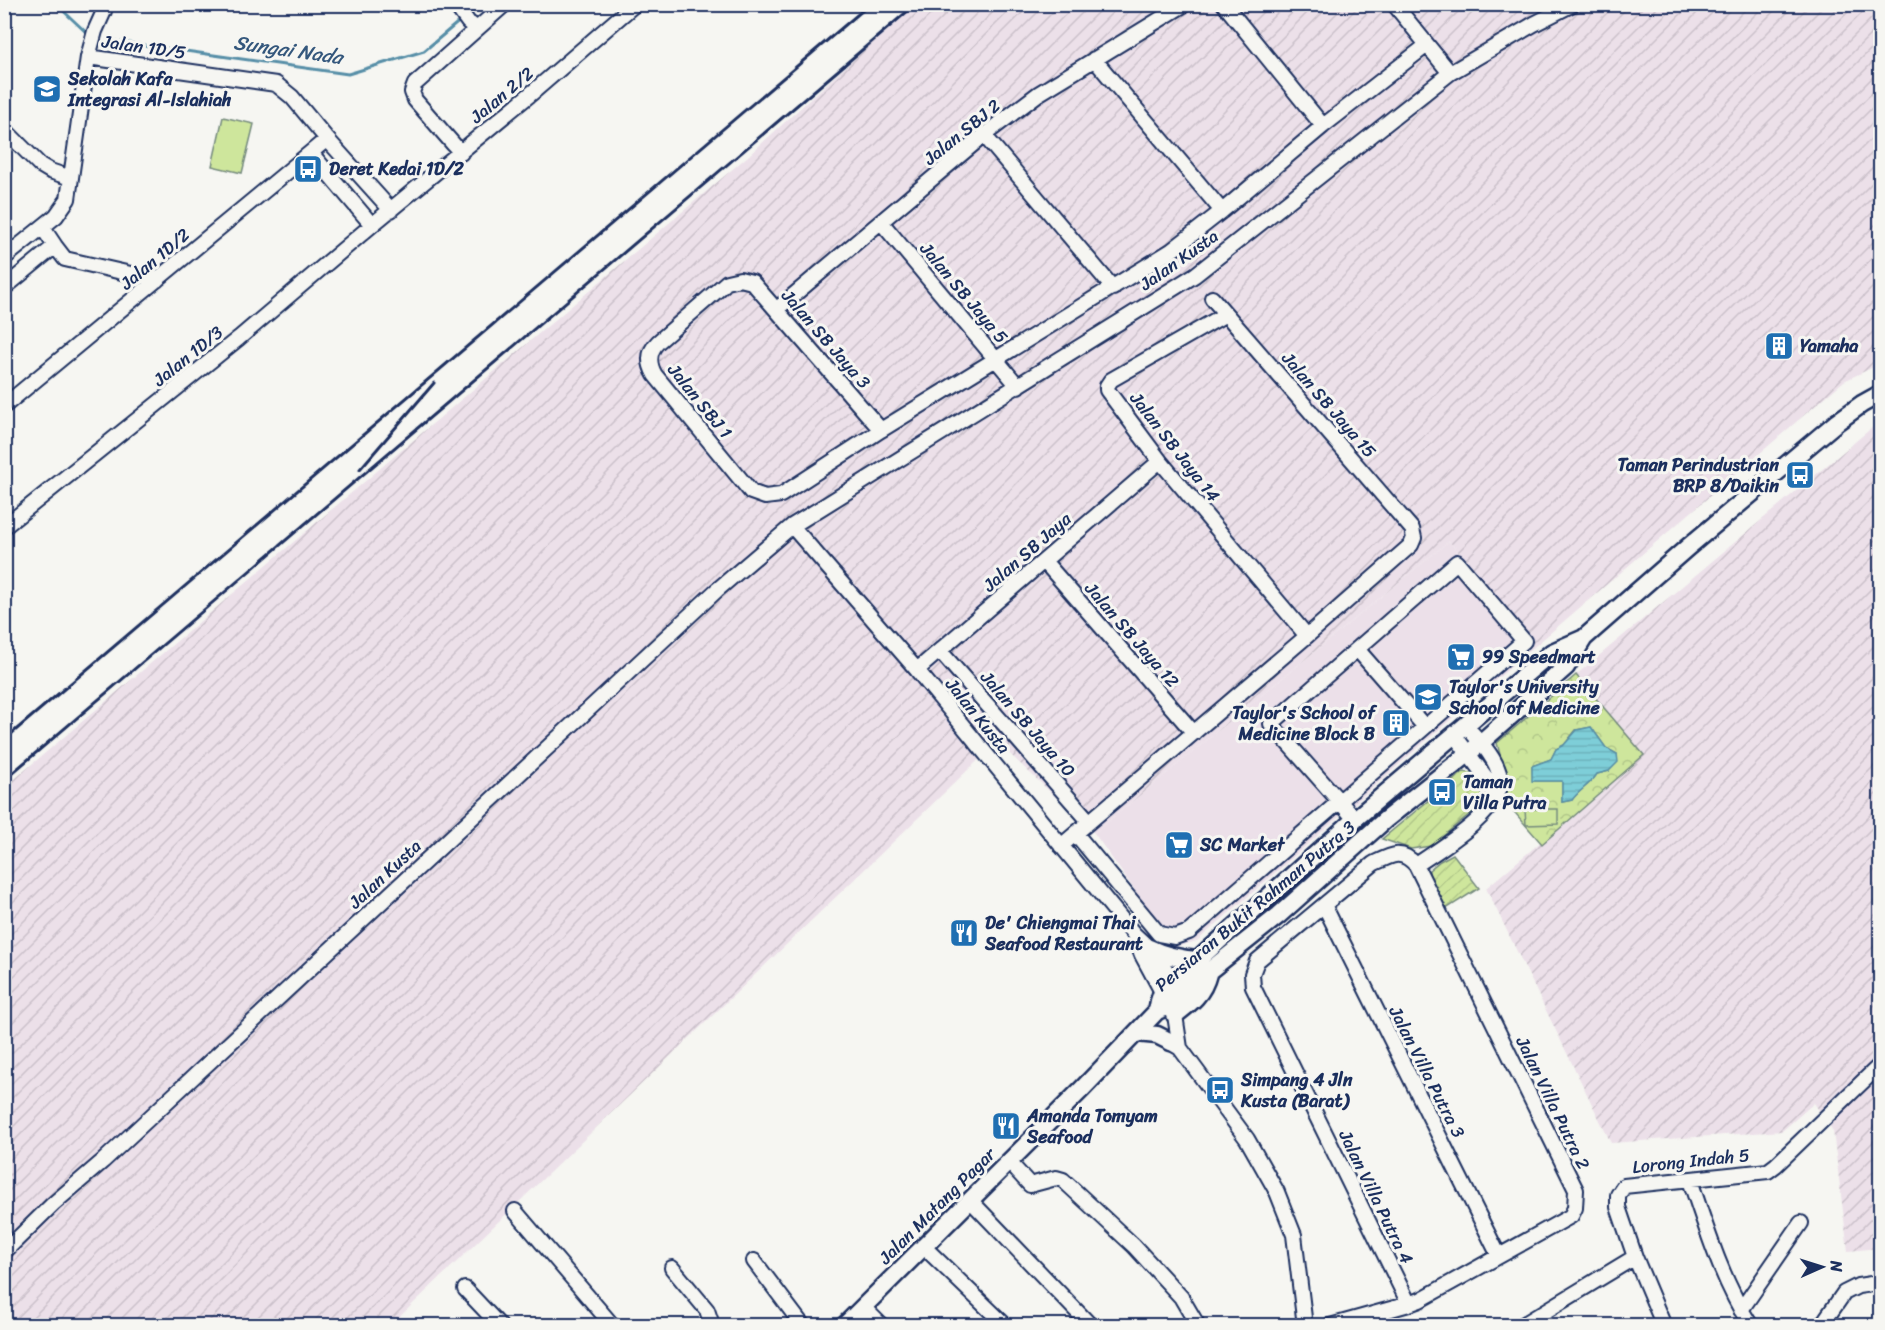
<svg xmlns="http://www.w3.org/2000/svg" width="1885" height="1330" font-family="Sriracha,sans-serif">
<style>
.built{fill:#ece0e9}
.industrial{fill:url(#industrial-furrows)}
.park{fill:url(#park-crowns);stroke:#748a7d;stroke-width:1.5;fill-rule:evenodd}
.garden{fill:url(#garden-furrows);stroke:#748a7d;stroke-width:1.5}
.pitch{fill:#cee69c;stroke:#748a7d;stroke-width:1.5}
.water{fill:url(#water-rules);stroke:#568ea7;stroke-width:1.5}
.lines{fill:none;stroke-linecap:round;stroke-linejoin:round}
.stream{stroke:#568ea7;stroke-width:3}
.minor-casing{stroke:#1b2f5e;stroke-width:18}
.major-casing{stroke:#1b2f5e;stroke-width:21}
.minor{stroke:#f6f6f2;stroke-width:14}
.major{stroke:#f6f6f2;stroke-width:16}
.rail{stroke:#1b2f5e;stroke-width:3}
.labels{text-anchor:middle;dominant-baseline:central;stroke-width:6;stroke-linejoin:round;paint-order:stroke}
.street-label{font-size:18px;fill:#1b2f5e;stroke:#f6f6f2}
.poi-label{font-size:18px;font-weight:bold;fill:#1b2f5e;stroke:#f6f6f2;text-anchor:start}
.water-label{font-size:20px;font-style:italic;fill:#34577c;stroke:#f6f6f2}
</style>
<defs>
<pattern id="industrial-furrows" width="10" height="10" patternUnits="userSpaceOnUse" patternTransform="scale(1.5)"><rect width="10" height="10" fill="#ece0e9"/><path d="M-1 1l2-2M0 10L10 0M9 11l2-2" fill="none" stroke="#cac0ca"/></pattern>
<pattern id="park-crowns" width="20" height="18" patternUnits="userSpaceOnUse" patternTransform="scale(1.5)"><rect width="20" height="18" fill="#cee69c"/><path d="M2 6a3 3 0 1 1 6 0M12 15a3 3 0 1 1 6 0" fill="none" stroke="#b0c689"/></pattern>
<pattern id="garden-furrows" width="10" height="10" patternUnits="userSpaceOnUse" patternTransform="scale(1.5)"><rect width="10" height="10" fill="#cee69c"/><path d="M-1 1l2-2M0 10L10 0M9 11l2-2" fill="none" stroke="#b0c689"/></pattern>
<pattern id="water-rules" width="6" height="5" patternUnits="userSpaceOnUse" patternTransform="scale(1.5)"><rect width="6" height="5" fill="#7eced8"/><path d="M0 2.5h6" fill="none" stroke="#6cb1bc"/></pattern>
</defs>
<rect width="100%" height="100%" fill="#f6f6f2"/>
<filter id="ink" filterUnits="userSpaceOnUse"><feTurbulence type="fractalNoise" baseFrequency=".0167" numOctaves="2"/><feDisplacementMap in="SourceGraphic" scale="12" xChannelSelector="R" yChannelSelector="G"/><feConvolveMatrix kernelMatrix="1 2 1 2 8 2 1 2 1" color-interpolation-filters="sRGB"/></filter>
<g filter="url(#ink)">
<path class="built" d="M1449 541 1535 646 1197 941 1175 947 1094 833Z"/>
<path class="industrial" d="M913 5H1880V364L1844 381 1535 646 1449 541 1094 833 997 742 391 1325H5L4 788 748 156Z
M1880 421V1248L1848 1251 1833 1131 1814 1103 1782 1131 1611 1143 1486 888 1644 755 1576 675Z"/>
<path class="park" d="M1576 675 1644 755 1542 844 1504 800V770L1497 743ZM1591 727 1606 748 1617 754 1609 771 1597 774C1590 785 1579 790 1572 800L1562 802V781H1533L1532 766 1551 759 1556 749 1564 745 1576 730Z"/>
<path class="garden" d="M1463 772 1472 773 1482 786V804L1431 846 1411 849 1382 839Z
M1453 854 1479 888 1443 911 1429 884V870L1440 861Z"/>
<path class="pitch" d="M223 117 254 124 242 173 212 166Z
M1525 809H1558V824L1526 825Z"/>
<path class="water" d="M1591 727 1606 748 1617 754 1618 762 1609 771 1597 774C1590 785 1579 790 1572 800L1562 802V781H1532V766L1551 759 1556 749 1564 745 1577 730Z"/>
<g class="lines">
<path class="stream" d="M56 4 89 35
M467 15 480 4
M108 40 348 74 424 51 462 19"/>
<g class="minor-casing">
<path id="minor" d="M455 4 468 22 477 29
M1224 4 1323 126
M1394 4 1450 73
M88 57 276 84 292 97 327 139 391 210
M1094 59 1222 211
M4 129 40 165 50 171 71 178
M984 135 1113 288
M311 153 372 225
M461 153 415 100 412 92 415 84 505 4
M881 222 1018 386
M43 228 55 246 65 259 157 280
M4 258 56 216 68 199 88 57 95 31 104 11
M4 288 55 246
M777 309 984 135 1038 94 1185 4
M1226 314 1111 380 1107 386V390L1160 461 1307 636
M4 406 327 139
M881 430 752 282 740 279 727 282 658 342C648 352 648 363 655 375L751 492 765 497 781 495 881 430 1171 251 1222 211 1323 126 1427 45
M792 526 917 670 1133 933 1149 948 1172 978 1175 990V1015L1180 1048
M4 527 239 338 372 225 533 92 635 4
M1044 561 1194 733
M1357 649 1425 727
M940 651 1089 821
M917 670 1160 461
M1455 736 1490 783 1495 800
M1076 834 1159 934 1175 937 1189 932C1301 835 1413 738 1524 641L1457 562 1271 724 1355 819
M1061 846 1307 636 1411 545 1414 538 1412 529 1212 298
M1416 865C1440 849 1506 810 1500 777 1496 757 1479 741 1466 726
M1324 905 1499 1256
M1134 935 1142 955 1162 992 1164 999
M1173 1044 1180 1048 1247 1139 1277 1192 1294 1235 1305 1326
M1009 1162 1030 1185 1056 1178 1063 1180 1134 1246 1181 1297 1198 1326
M1690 1180C1707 1230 1722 1281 1751 1326
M970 1200 1091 1326
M515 1211 613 1326
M923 1246 1006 1326
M4 1252 53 1204 103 1161 717 590 792 526 1195 275 1450 73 1534 24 1573 4
M754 1261 803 1326
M672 1268 707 1310 711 1322 713 1326
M465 1289 500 1326
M863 1307 882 1326
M1741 1310 1801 1223
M1330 1326 1409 1304 1420 1300 1571 1216 1575 1208 1576 1190 1416 865C1401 848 1391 855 1373 864L1257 961 1252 974 1253 987 1409 1304
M1521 1326 1635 1257
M1664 1326 1635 1257 1618 1207V1195L1624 1186 1768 1171 1776 1165 1880 1065
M1821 1326 1844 1293 1858 1286 1878 1283"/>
</g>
<g class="major-casing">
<path id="major" d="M1149 948C1165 956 1180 959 1198 960
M1157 1011 1165 1008 1209 971 1279 915 1385 820 1468 754 1566 667 1584 638 1688 547 1837 422 1862 404 1880 394
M1157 1011 1159 1001 1162 992 1355 819 1552 652 1584 638
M1175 1015C1191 1003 1203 994 1208 974
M1137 1033 1157 1035 1171 1042
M844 1326 1082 1089 1157 1011"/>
</g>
<use href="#minor" class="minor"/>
<use href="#major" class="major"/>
<path class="rail" d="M360 469 434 383
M4 740 870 4
M4 780 916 4"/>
</g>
</g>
<defs>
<g id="school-square" transform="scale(1.5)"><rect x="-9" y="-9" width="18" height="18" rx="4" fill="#1f6fb2" stroke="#f6f6f2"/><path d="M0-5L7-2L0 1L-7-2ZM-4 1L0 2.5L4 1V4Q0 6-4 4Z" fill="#fff"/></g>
<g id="bus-square" transform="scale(1.5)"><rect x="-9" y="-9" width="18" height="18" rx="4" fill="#1f6fb2" stroke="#f6f6f2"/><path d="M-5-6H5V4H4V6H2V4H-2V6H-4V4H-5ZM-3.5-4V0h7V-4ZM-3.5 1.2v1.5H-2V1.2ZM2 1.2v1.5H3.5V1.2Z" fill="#fff"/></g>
<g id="building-square" transform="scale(1.5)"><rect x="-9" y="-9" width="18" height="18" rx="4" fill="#1f6fb2" stroke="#f6f6f2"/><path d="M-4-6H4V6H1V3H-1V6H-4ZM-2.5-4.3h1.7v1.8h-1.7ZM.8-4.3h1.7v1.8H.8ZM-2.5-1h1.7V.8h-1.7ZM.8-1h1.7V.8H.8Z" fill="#fff"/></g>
<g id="supermarket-square" transform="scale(1.5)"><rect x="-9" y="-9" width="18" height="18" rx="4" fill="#1f6fb2" stroke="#f6f6f2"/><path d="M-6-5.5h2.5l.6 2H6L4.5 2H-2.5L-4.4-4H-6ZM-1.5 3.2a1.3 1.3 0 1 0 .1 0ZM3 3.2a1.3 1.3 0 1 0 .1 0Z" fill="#fff"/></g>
<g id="university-square" transform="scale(1.5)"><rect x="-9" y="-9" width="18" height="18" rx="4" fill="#1f6fb2" stroke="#f6f6f2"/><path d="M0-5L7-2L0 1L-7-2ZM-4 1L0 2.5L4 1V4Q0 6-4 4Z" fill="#fff"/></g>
<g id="restaurant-square" transform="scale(1.5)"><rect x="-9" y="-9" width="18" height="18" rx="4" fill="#1f6fb2" stroke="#f6f6f2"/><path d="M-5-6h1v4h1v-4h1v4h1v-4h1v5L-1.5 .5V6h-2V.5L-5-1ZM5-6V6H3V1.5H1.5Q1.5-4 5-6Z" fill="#fff"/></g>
</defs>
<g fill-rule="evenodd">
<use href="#school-square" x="47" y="89"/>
<use href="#bus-square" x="308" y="169"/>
<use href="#building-square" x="1779" y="346"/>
<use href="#bus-square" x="1800" y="475"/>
<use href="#supermarket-square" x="1461" y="657"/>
<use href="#university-square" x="1428" y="697"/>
<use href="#building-square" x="1396" y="723"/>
<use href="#bus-square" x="1442" y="792"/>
<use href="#supermarket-square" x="1179" y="845"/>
<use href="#restaurant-square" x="964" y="933"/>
<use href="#bus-square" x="1220" y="1090"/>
<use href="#restaurant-square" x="1006" y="1126"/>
</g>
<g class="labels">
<g class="street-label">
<text transform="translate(144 47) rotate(8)">Jalan 1D/5</text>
<text transform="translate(502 95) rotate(-40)">Jalan 2/2</text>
<text transform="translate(962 132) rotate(-39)">Jalan SBJ 2</text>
<text transform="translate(155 259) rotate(-40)">Jalan 1D/2</text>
<text transform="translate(1179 260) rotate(-35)">Jalan Kusta</text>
<text transform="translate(964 293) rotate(50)">Jalan SB Jaya 5</text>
<text transform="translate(826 339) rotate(49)">Jalan SB Jaya 3</text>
<text transform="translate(188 356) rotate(-39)">Jalan 1D/3</text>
<text transform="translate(700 401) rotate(51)">Jalan SBJ 1</text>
<text transform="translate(1329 405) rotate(49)">Jalan SB Jaya 15</text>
<text transform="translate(1175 447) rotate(52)">Jalan SB Jaya 14</text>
<text transform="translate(1027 552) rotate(-41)">Jalan SB Jaya</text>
<text transform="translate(1132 635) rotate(49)">Jalan SB Jaya 12</text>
<text transform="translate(978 716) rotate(51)">Jalan Kusta</text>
<text transform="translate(1028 724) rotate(49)">Jalan SB Jaya 10</text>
<text transform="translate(385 874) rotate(-43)">Jalan Kusta</text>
<text transform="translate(1255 906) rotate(-40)">Persiaran Bukit Rahman Putra 3</text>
<text transform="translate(1427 1072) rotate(63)">Jalan Villa Putra 3</text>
<text transform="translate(1553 1103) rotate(64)">Jalan Villa Putra 2</text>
<text transform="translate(1691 1161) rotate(-6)">Lorong Indah 5</text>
<text transform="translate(1376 1197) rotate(64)">Jalan Villa Putra 4</text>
<text transform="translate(937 1206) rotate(-45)">Jalan Matang Pagar</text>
</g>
<g class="poi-label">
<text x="68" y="79">Sekolah Kafa<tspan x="68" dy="21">Integrasi Al-Islahiah</tspan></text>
<text x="329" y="169">Deret Kedai 1D/2</text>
<text x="1800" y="346">Yamaha</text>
<text x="1779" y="465" text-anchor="end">Taman Perindustrian<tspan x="1779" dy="21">BRP 8/Daikin</tspan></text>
<text x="1482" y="657">99 Speedmart</text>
<text x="1449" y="687">Taylor's University<tspan x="1449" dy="21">School of Medicine</tspan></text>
<text x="1375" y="713" text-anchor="end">Taylor's School of<tspan x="1375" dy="21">Medicine Block B</tspan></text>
<text x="1463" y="782">Taman<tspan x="1463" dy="21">Villa Putra</tspan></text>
<text x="1200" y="845">SC Market</text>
<text x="985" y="923">De' Chiengmai Thai<tspan x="985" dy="21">Seafood Restaurant</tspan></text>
<text x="1241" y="1080">Simpang 4 Jln<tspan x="1241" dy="21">Kusta (Barat)</tspan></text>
<text x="1027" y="1116">Amanda Tomyam<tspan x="1027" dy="21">Seafood</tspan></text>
</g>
<g class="water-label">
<text transform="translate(288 50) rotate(8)">Sungai Nada</text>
</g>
</g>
<rect width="1885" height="1330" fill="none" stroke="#f6f6f2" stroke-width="24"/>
<rect x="12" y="12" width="1861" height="1306" fill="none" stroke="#1b2f5e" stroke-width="2" filter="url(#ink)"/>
<g transform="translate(1822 1267) rotate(87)" stroke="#f6f6f2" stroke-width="4.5" paint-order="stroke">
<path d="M0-4.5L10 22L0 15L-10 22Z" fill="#1b2f5e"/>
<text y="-9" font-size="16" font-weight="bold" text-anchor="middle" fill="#1b2f5e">N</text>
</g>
</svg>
